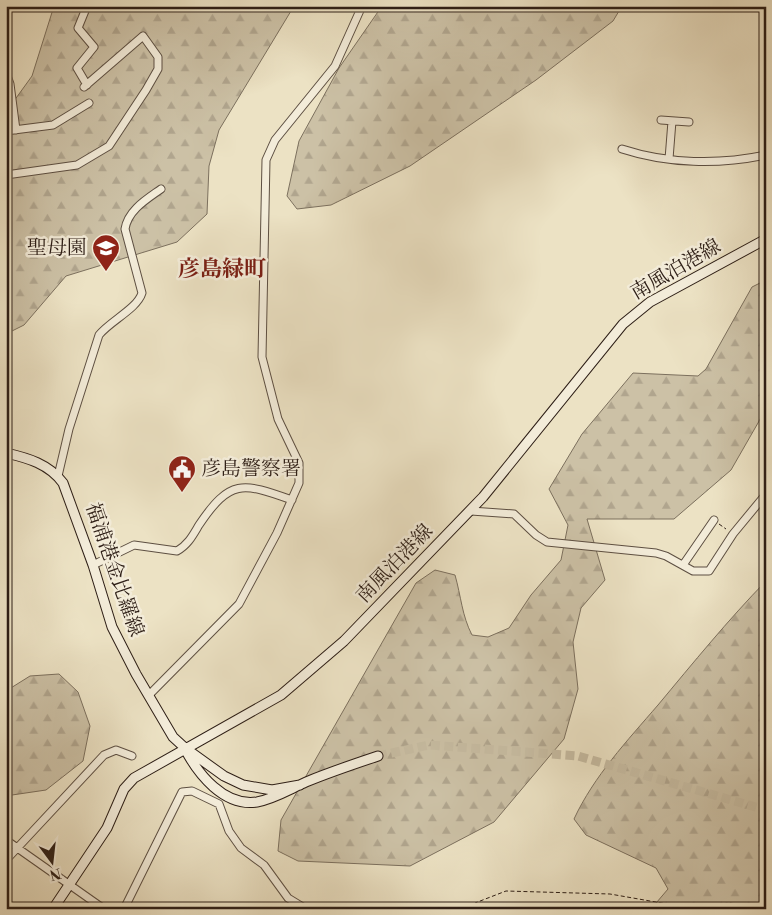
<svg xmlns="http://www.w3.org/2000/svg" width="772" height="915" font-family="'Libre Bodoni','Noto Serif JP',serif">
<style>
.forest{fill:url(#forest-firs);stroke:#7c705e}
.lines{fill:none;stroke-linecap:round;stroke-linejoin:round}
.secondary-tunnel{stroke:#c6bba1;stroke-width:9;stroke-dasharray:9 4.5;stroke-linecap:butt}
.minor-casing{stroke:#5d4f42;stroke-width:9}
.secondary-casing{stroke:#2d1e16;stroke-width:11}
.path{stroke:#2d1e16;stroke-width:1;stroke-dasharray:4 2.5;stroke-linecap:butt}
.minor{stroke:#f3ecd9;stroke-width:7}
.secondary{stroke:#f3ecd9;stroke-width:9}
.labels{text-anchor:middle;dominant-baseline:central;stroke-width:5;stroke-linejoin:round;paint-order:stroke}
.poi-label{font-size:20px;fill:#2d1e16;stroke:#f3ecd9;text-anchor:end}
.street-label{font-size:20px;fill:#2d1e16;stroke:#f3ecd9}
.quarter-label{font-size:22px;font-weight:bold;fill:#7a1f14;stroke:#f3ecd9}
</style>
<defs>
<pattern id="forest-firs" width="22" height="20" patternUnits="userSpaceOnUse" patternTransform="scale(1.25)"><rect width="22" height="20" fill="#ccc1a6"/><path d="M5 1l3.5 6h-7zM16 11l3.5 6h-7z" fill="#b0a58e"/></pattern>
</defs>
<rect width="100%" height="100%" fill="#ece2c4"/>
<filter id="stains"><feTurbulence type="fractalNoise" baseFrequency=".004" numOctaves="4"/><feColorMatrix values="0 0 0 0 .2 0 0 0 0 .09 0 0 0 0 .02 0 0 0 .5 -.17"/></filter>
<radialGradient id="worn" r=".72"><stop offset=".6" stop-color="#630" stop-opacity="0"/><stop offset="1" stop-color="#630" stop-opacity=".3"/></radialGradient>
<path class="forest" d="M54 6H294L219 130 209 166 207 214 177 242 66 276 24 325 6 334V112L32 76Z
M382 6H622L613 21 536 80 410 166 331 205 297 209 287 196 299 141 339 68Z
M766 280V409L731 470 674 519H587L605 580 581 608 573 642 578 689 564 739 494 822 410 866 298 861 278 851 281 820 416 583 435 570 455 575C461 596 462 616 472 635L488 637 509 628 531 595 561 560 568 525 549 489 582 434 633 373 698 376 706 369 752 287Z
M766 581V909H651L668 889 656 868 586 835 574 819C594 776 627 741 658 705 693 663 728 620 766 581Z
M59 674 78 692 90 726 83 761 46 790 12 795 6 789V691L30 676Z"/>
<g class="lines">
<path class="secondary-tunnel" d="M378 756 429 745 578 756 766 810"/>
<g class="minor-casing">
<path id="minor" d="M6 73 10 84 16 130
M87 85 77 68 94 47 78 28 87 6
M661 120 689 122
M6 131 53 125 89 103
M622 149C668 164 719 165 766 155
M669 159 672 121
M6 175 77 165 109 146 146 90 158 69V57L143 36 84 87
M58 476 69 429 99 335C110 321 137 309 142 293L125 229C128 210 147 199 161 189
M471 511 514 514 536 535 547 542 656 553 666 556 693 571H709L733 534 766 494
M93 565 134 545 177 551C188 545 193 535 199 525 230 479 242 482 292 500
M683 565 714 520
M149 695 239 604 277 533 299 483V463L278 419 262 357 266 160 275 140 335 66 362 6
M6 840 104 909
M6 860 104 755 116 750 132 756
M124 909 182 792 192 791 219 804 229 831 241 848 264 865 288 898 306 909"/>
</g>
<g class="secondary-casing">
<path id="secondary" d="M6 453C28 458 49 464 63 483L93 565 112 627 136 674 173 737 185 748 224 776 243 785 272 790 300 785
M185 749C198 774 224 807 257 802 274 799 290 789 306 782 330 772 354 764 378 756
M53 909 107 828 124 789 134 778 281 695 344 641 483 497 623 324 650 302 766 239"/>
</g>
<path class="path" d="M719 524 726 529
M470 909 475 903 506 891 610 894 690 908 729 903 761 907 766 903"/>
<use href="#minor" class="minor"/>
<use href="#secondary" class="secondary"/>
</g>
<defs>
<g id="school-pin" transform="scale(1.4375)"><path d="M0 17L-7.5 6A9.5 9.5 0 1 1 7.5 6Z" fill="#8f2418" stroke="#f3ecd9"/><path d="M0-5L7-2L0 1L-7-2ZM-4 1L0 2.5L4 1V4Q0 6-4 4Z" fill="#fff"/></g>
<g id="civic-pin" transform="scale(1.4375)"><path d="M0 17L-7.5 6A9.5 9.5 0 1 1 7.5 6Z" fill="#8f2418" stroke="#f3ecd9"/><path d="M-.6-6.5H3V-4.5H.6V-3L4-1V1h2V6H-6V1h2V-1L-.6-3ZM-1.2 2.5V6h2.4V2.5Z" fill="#fff"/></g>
</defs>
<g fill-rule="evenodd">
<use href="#school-pin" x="106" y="248"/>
<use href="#civic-pin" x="182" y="469"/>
</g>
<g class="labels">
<g class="poi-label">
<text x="87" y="248">聖母園</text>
<text x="201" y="469" text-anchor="start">彦島警察署</text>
</g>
<g class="street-label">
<text transform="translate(676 270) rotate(-30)">南風泊港線</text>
<text transform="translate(395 564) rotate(-46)">南風泊港線</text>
<text transform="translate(114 570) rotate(71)">福浦港金比羅線</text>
</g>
<g class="quarter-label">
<text x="222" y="269">彦島緑町</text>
</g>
</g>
<rect width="772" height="915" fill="none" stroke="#ece2c4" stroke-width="25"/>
<rect x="8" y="8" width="757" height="900" fill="none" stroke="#2d1e16" stroke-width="2.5"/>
<rect x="12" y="12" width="747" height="890" fill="none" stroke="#2d1e16"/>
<g transform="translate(52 862) rotate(165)" stroke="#f3ecd9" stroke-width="4" paint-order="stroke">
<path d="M0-4L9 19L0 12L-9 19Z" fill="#2d1e16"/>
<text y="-8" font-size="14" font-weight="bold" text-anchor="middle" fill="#2d1e16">N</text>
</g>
<rect width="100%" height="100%" filter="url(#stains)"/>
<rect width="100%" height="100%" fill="url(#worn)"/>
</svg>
